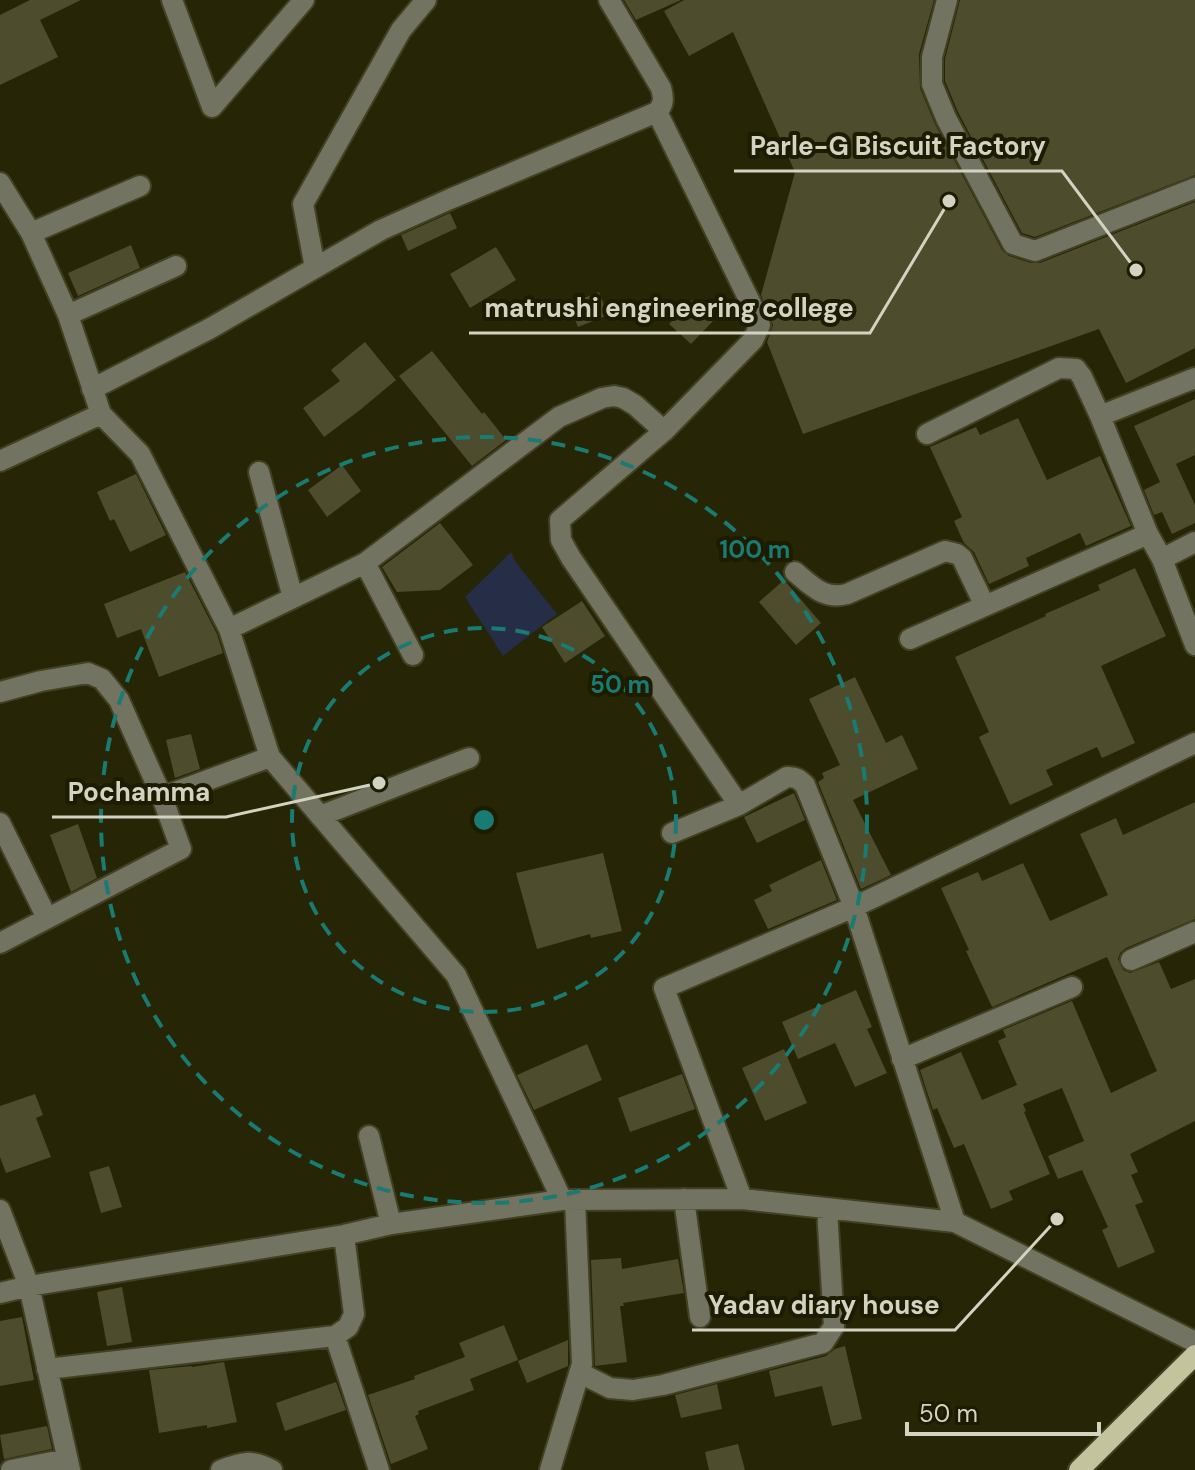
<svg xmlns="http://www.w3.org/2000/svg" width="1195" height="1470" font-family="'DM Sans',sans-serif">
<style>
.green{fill:#262d46}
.building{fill:#4d4c2d}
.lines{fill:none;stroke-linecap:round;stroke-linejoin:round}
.minor-casing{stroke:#424124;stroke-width:24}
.major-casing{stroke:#424124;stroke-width:24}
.minor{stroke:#737361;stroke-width:20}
.major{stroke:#c3c39e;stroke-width:20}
.ring{fill:none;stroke:#197b72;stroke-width:4;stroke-dasharray:14 10}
.centre{fill:#197b72;stroke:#1d1b00;stroke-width:4}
.ring-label{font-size:24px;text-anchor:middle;font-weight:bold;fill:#197b72;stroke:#1d1b00;stroke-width:8;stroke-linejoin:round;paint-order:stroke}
.leader{fill:none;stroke:#d3d3c1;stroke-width:3}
.callout-dot{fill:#d3d3c1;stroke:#1d1b00;stroke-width:3}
.callout-label{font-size:26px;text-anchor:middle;font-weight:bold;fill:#d3d3c1;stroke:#1d1b00;stroke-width:8;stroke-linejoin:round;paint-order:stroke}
</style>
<rect width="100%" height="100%" fill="#262506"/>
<path class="green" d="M511 552 517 564 557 614 503 656 465 597Z"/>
<path class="building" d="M30 0H81L40 20 58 57 0 85V15Z
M624 0H681L636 20Z
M684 0H934L919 54 920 88 935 124 1002 250 1009 256 1031 263H1040L1195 202V348L1126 383 1099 329 803 434 767 342 773 325 761 295 795 172 733 32 689 56 664 11Z
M960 0H1195V175L1035 237 1022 233 958 112 945 81V59Z
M450 213 457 228 408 251 401 235Z
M131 245 140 268 78 296 68 273Z
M496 247 516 280 470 308 450 274Z
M599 292 608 315 578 327 569 304Z
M692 300 713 321 691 344 669 324Z
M365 342 396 380 360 410 324 437 303 408 340 381 331 370Z
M432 351 482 414 484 412 506 440 472 466 399 376Z
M1195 399V455L1176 464 1195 505V523L1172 534 1162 512 1154 515 1144 490 1160 482 1134 426Z
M1018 418 1047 480 1100 456 1131 526 1086 546 1080 533 1026 558 1029 566 989 584 974 552 964 543 954 521 962 517 930 447 976 427 980 435Z
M342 465 361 491 327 517 308 490Z
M136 474 166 535 130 552 114 519 110 521 97 492Z
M440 523 473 565 440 590 397 592 382 567Z
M1135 568 1166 636 1101 666 1135 743 1102 758 1097 747 1046 770 1053 785 1010 805 979 737 989 732 955 657 1046 616 1045 614 1100 590 1098 585Z
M185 572 217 634 223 653 159 677 141 629 117 638 104 604Z
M784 580 821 623 796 645 759 602Z
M582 601 605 636 565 663 542 627Z
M855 677 886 743 902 735 918 769 853 800 891 875 861 889 818 782 824 778 822 773 840 765 809 699Z
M191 734 200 769 175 778 166 740Z
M794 793 805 820 757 843 744 817Z
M1195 802V919L1126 948 1120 953 1118 959 1123 970 1130 973 1159 962 1171 989 1195 979V1121L1130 1154 1138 1172 1131 1175 1143 1202 1135 1205 1155 1252 1118 1268 1102 1230 1108 1227 1082 1170 1058 1179 1048 1156 1084 1141 1062 1088 1023 1104 1026 1111 1024 1112 1050 1174 1009 1191 1013 1200 991 1209 964 1144 954 1148 937 1108 933 1110 920 1070 961 1052 982 1100 1017 1085 998 1041 1006 1037 1003 1030 1072 1001 1111 1093 1157 1071 1107 957 992 1007 966 951 969 950 941 888 978 872 982 881 1023 863 1050 921 1108 895 1080 834 1116 818 1123 835Z
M78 824 97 878 71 892 50 835Z
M603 853 622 931 591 938 590 934 537 949 516 873Z
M821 860 837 900 768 929 754 900 772 891 769 885Z
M856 990 872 1027 867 1029 887 1073 855 1087 835 1043 798 1059 782 1022Z
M587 1044 602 1080 534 1110 517 1075Z
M784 1049 807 1103 765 1121 742 1068Z
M682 1074 695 1109 630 1132 618 1098Z
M35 1094 43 1115 36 1118 51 1157 6 1173 0 1157V1106Z
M109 1166 122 1207 101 1213 89 1172Z
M621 1258 622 1269 678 1259 684 1293 623 1303 624 1306H620L627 1362 595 1366 591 1260Z
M122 1287 132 1342 107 1346 97 1292Z
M22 1317 34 1380 0 1386V1321Z
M504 1325 518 1360 470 1379 474 1390 418 1411 419 1414 415 1416 428 1449 391 1464 368 1395 415 1379 414 1376 465 1357 459 1343Z
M568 1340V1366L527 1383 518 1361Z
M845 1346 862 1419 832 1426 822 1386 775 1397 769 1371 826 1356 835 1349Z
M224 1362 237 1422 207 1428V1425L159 1433 149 1370 192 1366V1367Z
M336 1382 346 1410 285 1431 276 1403Z
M717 1384 722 1409 681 1418 675 1395Z
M47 1426 52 1449 4 1459 0 1435Z
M738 1444 745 1470H709L705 1452Z"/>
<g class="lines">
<g class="minor-casing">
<path id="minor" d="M172 0 212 107 304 0
M947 0 932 57V84L946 118 1013 244 1035 251 1195 188
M657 112 756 314 760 325 753 340 664 431
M0 183 31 233 68 315 101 414 140 454 229 629 270 757 456 975 562 1200 742 1199 955 1222 1195 1342
M31 233 140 186
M315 268 303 204 401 30 426 0
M68 315 176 266
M92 389 209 329 381 230 450 199 657 112C664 104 664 99 661 88L609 0
M1100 416 1195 378
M927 434 1059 368 1076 369 1082 377 1100 416 1148 534 1162 559 1195 645
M0 461 101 414
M259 472 293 598
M1162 559 1195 542
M365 563 413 655
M795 572C812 586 824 600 847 594L945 551 957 554 962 558 985 606
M229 629 365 563 559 417 602 398 614 396 623 398 635 405 664 431 560 520 561 540 571 558 739 805 672 833
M910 639 1148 534
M0 692 41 681 88 673 102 679 119 700 162 797
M739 805 787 777C796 777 799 779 805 785L854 907 955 1222
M320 816 469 758
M0 823 47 918
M0 943 181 849 162 797 270 757
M1131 960 1195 932
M902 1059 1072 987
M369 1136 391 1224
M684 1199 700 1317
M742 1199 664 988 854 907 1195 743
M0 1210 29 1286 70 1470
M344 1235 354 1314 348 1327 335 1336 379 1470
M0 1293 29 1286 344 1235 391 1224 562 1200
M47 1369 335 1336
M580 1373 610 1388 633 1390 663 1385 823 1343 834 1326 827 1209
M11 1470 67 1459
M221 1470C242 1462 251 1459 272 1470
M550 1470 582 1364 575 1200"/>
</g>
<g class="major-casing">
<path id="major" d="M1079 1470 1195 1355"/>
</g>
<use href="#minor" class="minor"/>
<use href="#major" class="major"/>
</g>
<g class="ring">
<circle cx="484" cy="820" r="192"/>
<circle cx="484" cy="820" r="383"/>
</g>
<circle cx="484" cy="820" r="12" class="centre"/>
<g class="ring-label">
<text x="755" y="558">100 m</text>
<text x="620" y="693">50 m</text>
</g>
<path class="leader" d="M1136 270L1062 171H734M949 201L870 333H469M379 783L226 817H52M1057 1219L955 1330H692"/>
<g class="callout-dot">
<circle cx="1136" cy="270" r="8"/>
<circle cx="949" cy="201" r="8"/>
<circle cx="379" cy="783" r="8"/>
<circle cx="1057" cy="1219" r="8"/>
</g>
<g class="callout-label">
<text x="898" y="155">Parle-G Biscuit Factory</text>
<text x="669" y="317">matrushi engineering college</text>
<text x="139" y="801">Pochamma</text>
<text x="824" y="1314">Yadav diary house</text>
</g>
<path d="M907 1422v12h192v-12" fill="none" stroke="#d3d3c1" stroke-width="4"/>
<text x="919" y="1422" font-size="24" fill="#d3d3c1" stroke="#1d1b00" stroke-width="6" paint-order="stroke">50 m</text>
</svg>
